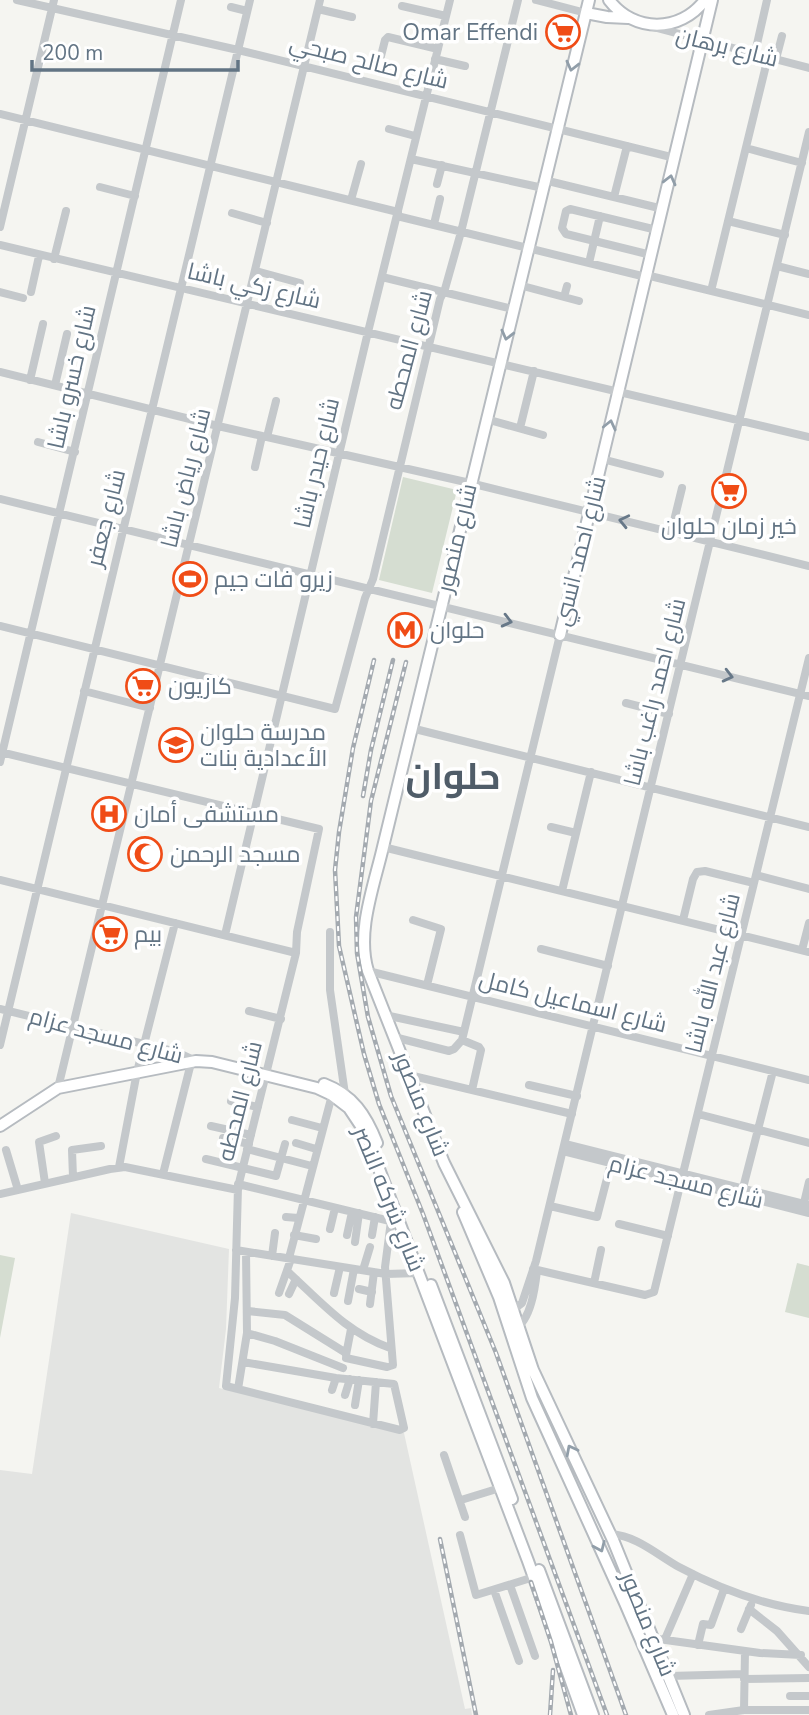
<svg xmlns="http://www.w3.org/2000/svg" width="809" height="1715" font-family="'Nunito Sans',Cairo,sans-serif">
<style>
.built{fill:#e3e4e2}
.green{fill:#d5ddd1}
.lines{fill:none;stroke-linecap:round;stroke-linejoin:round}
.secondary-casing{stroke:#b6bbc0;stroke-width:14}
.street{stroke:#c4c8cb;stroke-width:8}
.secondary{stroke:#fff;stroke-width:10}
.rail-casing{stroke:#a4aab0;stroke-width:4.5}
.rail{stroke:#fff;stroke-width:2;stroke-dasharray:5;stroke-linecap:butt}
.oneway{stroke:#919ea9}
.oneway2{stroke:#677888}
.labels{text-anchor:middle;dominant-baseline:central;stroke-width:7;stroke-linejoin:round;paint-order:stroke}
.poi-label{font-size:23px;fill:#627484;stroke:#fff;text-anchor:start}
.street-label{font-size:23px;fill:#627484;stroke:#fff}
.town-label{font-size:37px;font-weight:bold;fill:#505d69;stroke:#fff}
</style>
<rect width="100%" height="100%" fill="#f5f5f1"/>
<path class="built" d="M71 1213 229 1249 226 1329 219 1388 404 1433 465 1709 471 1708 472 1715H0V1470L32 1474Z"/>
<path class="green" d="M403 477 457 490 432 593 379 580Z
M0 1255 15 1258 0 1338Z
M797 1263 809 1266V1318L785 1312Z"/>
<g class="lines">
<g class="secondary-casing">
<path id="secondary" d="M589 0 383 847C374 886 356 932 368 971L444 1163 504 1283 533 1370 613 1540 684 1715
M609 0C634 33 680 33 705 0
M586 13 607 17 628 18
M560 635 712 0
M324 1084C353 1095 366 1115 377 1143
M0 1126 58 1088 196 1061 212 1062 317 1088 332 1095 349 1108 365 1132 528 1561 583 1715
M463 1212 499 1297 532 1398 625 1603 673 1715
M431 1285 512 1499
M539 1570 593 1715"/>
</g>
<path class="street" d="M17 0 238 50 675 158
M536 0 586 13
M402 6 446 16
M231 7 247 11
M318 9 352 17
M653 27 809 68
M755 53 767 0
M435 59 465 66
M776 59 782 36
M380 60 385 40 388 37 438 49
M0 114 398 212
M389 129 415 136
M746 148 802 163
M411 159 543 188
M544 180 663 209
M437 184 442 165
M100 187 135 196
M614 197 627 146
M351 200 361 164
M232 213 267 223
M397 216 646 277
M728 221 785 235
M434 224 440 199
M0 227 54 0
M0 245 809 437
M651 255 566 234 562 228 566 211 570 209 657 230
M54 259 66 211
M589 263 600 216
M777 266 809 274
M256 271 300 283
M646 275 809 315
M382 277 513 309
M519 285 579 301
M711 291 768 57
M0 292 23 298
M31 292 39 256
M564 297 567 286
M0 372 218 426 470 483 809 566
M30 380 43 324
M55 385 67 334
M486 419 543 435
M520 428 534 371
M267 437 276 401
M38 442 75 452
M602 459 660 474
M255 467 262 436
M0 499 809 696
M671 533 682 488
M0 626 335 709 365 598 373 579 440 299 445 289 461 232 518 0
M84 691 150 708
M626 703 669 714
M411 728 809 827
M0 752 319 829 297 932 296 953 238 1187 235 1298 226 1386 400 1430 404 1428 394 1384 336 1378 243 1362
M0 762 181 0
M551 827 576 833
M383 847 809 952
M756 875 809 889
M0 880 296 953
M562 891 591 772
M413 920 441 929 427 985
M683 920 693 879 697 872 705 871 754 883
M330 932V990L345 1094
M225 935 368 332 450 0
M541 949 608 966
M802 950 809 923
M368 971 809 1080
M0 1009 177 1052 196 1061
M249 1011 281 1019
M385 1015 464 1032
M394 1037 449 1051 454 1049 462 1040
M0 1045 250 0
M409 1075 572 1114
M529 1085 577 1096
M58 1088 320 0
M472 1090 481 1050 479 1047 462 1040 560 635
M231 1101 258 1107
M698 1114 809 1143
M292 1120 322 1128
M211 1126 251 1135
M223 1138 249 1144
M296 1143 316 1149
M565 1144 809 1205
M247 1149 312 1166
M6 1150 18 1190
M563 1151 809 1213
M206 1159 276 1176 285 1144
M119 1167 137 1072 175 923
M163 1174 191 1063
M73 1177 72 1150 101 1146
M45 1183 39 1142 56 1136
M238 1184 394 1222
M743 1188 773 1071
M0 1194 110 1169 125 1167 238 1190
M804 1203 809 1182
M550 1206 597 1217 611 1163
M286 1217 298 1218
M619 1224 668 1236
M330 1229 335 1208
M294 1235 316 1239
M347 1235 352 1212
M372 1235 375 1217
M355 1242 359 1213
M236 1250 386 1274 419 1273
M272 1256 275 1233
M289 1258 332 1095
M533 1269 645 1295 654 1292 809 658
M363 1270 370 1247
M287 1271C320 1301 347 1333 390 1348
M594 1283 601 1250
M359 1289 372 1292
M279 1293 291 1259
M334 1293 340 1267
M289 1294 296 1279
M348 1301 354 1269
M370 1304 374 1272
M248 1311 285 1315 346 1353
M510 1312 522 1303 536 1261 809 132
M515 1329C531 1320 535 1288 537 1271
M247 1333 275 1341 343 1368
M346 1355 351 1329
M346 1358 387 1367 393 1365 385 1267 391 1221
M238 1389 247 1333 246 1252
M332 1390 336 1378
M345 1395 350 1379
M355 1405 359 1380
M373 1424 376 1382
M444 1455 465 1517
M461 1500 500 1488
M611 1534C637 1536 656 1554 679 1567 720 1589 763 1605 809 1611
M460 1535 476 1595 534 1577
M510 1585 535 1656
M494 1590 519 1661
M749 1609 777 1631 809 1667
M741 1629 751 1605
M651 1638 760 1653 801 1655
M665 1639 693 1574
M698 1645 703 1624 711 1625 724 1589
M669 1676 744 1674
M744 1679 809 1678
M790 1696H809
M744 1710 745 1651
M709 1715 744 1710H809"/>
<use href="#secondary" class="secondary"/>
<g class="rail-casing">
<path id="rail" d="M374 660 353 748 339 832 335 870 339 946 364 1054 379 1104 423 1214 607 1715
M406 662 371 801 356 917 357 953 368 1017 391 1096 496 1353 626 1715
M363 796 371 750 393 660
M440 1539 476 1715
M531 1582 551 1642 571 1715
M550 1715 553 1670"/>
</g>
<use href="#rail" class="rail"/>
</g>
<defs><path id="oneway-chevron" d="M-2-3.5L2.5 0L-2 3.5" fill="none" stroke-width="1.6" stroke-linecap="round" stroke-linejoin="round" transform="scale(1.75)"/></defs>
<g class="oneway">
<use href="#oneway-chevron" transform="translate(572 66) rotate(104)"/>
<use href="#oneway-chevron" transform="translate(670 180) rotate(-76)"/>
<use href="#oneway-chevron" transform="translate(507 335) rotate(104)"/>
<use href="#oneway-chevron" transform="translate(610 425) rotate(-77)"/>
<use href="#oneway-chevron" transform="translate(571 1450) rotate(-117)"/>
<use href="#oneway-chevron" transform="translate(600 1547) rotate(66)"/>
</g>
<g class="oneway2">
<use href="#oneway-chevron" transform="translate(624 521) rotate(-167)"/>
<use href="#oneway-chevron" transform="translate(507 621) rotate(14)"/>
<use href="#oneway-chevron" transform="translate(728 676) rotate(14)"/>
</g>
<defs>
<g id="supermarket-ring" transform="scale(1.75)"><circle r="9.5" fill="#fff" stroke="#f04c16" stroke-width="1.5"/><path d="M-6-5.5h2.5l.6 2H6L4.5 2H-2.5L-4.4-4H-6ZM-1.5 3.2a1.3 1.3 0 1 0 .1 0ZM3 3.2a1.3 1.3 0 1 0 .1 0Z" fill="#f04c16"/></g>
<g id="stadium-ring" transform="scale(1.75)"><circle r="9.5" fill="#fff" stroke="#f04c16" stroke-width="1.5"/><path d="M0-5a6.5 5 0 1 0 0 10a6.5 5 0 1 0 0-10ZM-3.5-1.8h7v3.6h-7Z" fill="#f04c16"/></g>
<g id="metro-ring" transform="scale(1.75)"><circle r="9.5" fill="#fff" stroke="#f04c16" stroke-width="1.5"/><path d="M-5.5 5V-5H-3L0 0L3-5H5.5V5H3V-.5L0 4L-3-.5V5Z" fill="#f04c16"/></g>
<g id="school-ring" transform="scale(1.75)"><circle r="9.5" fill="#fff" stroke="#f04c16" stroke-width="1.5"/><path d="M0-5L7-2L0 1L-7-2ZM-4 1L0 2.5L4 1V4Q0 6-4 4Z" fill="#f04c16"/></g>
<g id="hospital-ring" transform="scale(1.75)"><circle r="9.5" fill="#fff" stroke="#f04c16" stroke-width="1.5"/><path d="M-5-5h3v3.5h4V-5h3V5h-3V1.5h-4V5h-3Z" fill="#f04c16"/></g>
<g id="mosque-ring" transform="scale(1.75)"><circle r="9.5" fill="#fff" stroke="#f04c16" stroke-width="1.5"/><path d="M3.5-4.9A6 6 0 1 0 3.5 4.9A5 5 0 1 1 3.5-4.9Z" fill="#f04c16"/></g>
</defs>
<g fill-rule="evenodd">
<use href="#supermarket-ring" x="563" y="32"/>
<use href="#supermarket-ring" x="729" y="491"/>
<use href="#stadium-ring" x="190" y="579"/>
<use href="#metro-ring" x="405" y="630"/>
<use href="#supermarket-ring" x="143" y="686"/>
<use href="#school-ring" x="176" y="745"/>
<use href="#hospital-ring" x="109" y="814"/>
<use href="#mosque-ring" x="145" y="854"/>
<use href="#supermarket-ring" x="110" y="934"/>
</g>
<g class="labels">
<g class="poi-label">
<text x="538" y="32" text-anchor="end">Omar Effendi</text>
<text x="729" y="526" text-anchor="middle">خير زمان حلوان</text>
<text x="214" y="579">زيرو فات جيم</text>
<text x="430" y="630">حلوان</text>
<text x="168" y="686">كازيون</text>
<text x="200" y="732">مدرسة حلوان<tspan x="200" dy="26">الأعدادية بنات</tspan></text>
<text x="134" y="814">مستشفى أمان</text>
<text x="170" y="854">مسجد الرحمن</text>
<text x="134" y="934">بيم</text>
</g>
<g class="street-label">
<text transform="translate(727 47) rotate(14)">شارع برهان</text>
<text transform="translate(369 62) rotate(14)">شارع صالح صبحي</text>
<text transform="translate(254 286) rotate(13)">شارع زكي باشا</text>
<text transform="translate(409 350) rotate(-75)">شارع المحطه</text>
<text transform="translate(72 377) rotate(-77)">شارع خسرو باشا</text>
<text transform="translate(317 463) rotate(-77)">شارع حيدر باشا</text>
<text transform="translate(186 478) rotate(-76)">شارع رياض باشا</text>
<text transform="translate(106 518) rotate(-76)">شارع جعفر</text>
<text transform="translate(457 538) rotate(-77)">شارع منصور</text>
<text transform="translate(580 551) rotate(-76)">شارع احمد انسي</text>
<text transform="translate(655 692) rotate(-76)">شارع احمد راغب باشا</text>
<text transform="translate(713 973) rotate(-76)">شارع عبد الله باشا</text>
<text transform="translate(573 1002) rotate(14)">شارع اسماعيل كامل</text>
<text transform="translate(106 1036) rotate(15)">شارع مسجد عزام</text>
<text transform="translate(240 1101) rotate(-76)">شارع المحطه</text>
<text transform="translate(421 1104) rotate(68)">شارع منصور</text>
<text transform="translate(686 1182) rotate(14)">شارع مسجد عزام</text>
<text transform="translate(389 1199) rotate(68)">شارع شركه النصر</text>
<text transform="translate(648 1624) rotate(68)">شارع منصور</text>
</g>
<g class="town-label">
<text x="453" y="777">حلوان</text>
</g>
</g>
<path d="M32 60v10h206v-10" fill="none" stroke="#627484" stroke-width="3.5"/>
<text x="42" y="60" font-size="21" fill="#627484" stroke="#ffffff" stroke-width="5" paint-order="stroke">200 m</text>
</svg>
